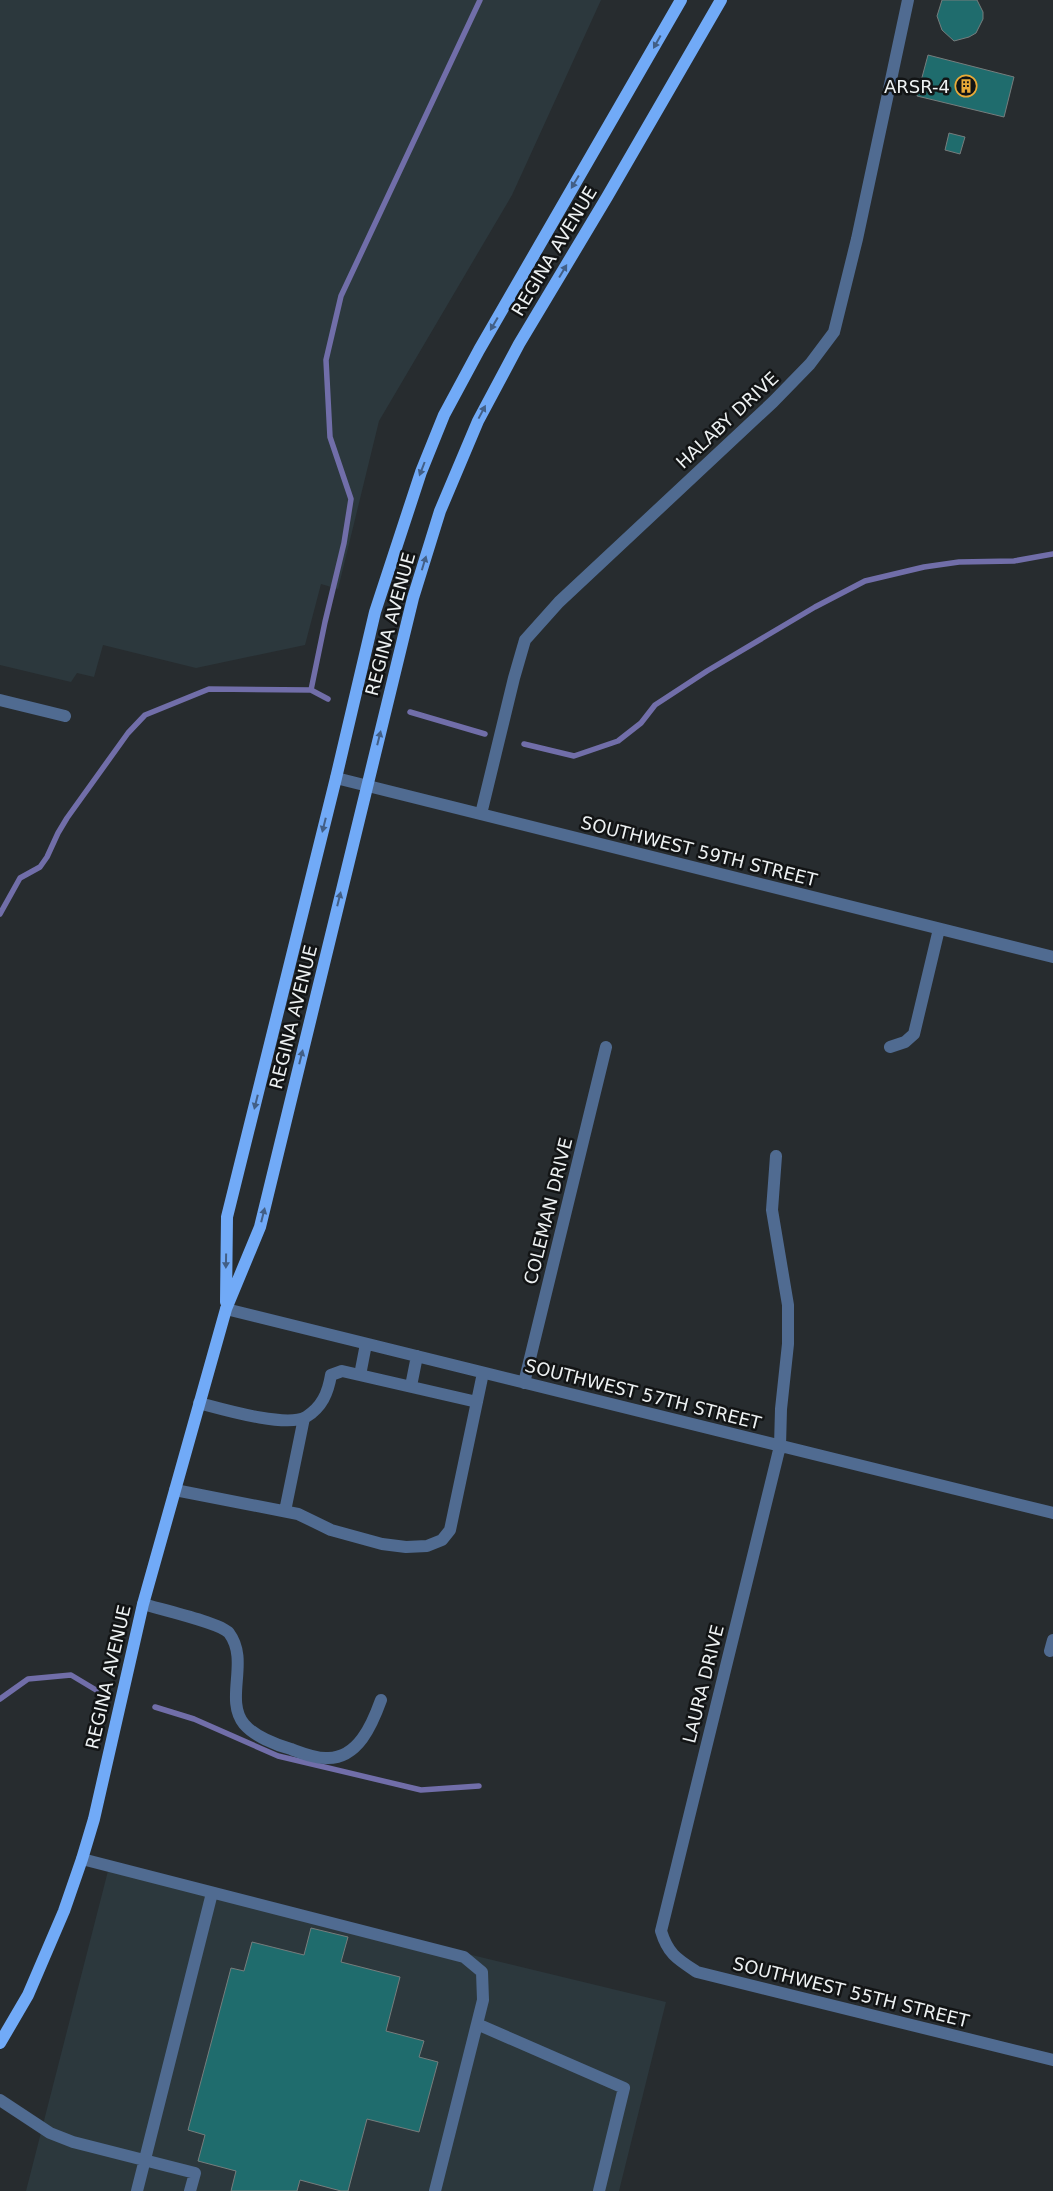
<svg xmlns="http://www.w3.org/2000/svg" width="1053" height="2191" font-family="'DejaVu Sans',sans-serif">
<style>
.built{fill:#2c383d}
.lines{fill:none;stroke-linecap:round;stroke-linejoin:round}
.stream{stroke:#716ea9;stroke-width:5.5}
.building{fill:#1f6c6d;stroke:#767d7d}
.minor{stroke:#506b91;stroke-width:12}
.major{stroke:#71aaf7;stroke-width:12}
.oneway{fill:#425f86}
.labels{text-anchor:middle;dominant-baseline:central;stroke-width:5;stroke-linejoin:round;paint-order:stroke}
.poi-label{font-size:18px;fill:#edf1f2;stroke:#121415;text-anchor:end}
.street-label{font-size:18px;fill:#edf1f2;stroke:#121415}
</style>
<rect width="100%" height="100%" fill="#272c2f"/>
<path class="built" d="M0 0H601L512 195 379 421 338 589 321 584 305 645 196 668 103 645 94 677 77 673 71 682 0 665Z
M109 1867 666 2002 619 2191H26Z"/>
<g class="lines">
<path class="stream" d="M311 690 328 699
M410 712 485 734
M524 744 574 756 618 741 641 723 655 705 707 671 815 607 865 581 924 567 959 562 1014 561 1053 554
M0 914 20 878 40 867 47 857 58 833 67 818 128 733 145 715 209 689 311 690 325 622 344 543 351 499 330 437 326 360 341 296 480 0
M0 1699 28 1679 71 1675 96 1690
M155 1707 194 1719 278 1756 421 1790 479 1786"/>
</g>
<path class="building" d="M942 0H977L983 12V19L976 33 969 37 954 41 942 30 937 16Z
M928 55 1014 77 1004 117 917 96Z
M949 133 965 137 960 154 945 150Z
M311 1928 348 1937 341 1962 400 1977 386 2031 424 2041 419 2057 438 2062 419 2132 367 2119 348 2191H341L300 2180 297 2191H231L236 2171 198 2161 205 2135 188 2130 231 1968 244 1971 252 1942 304 1955Z"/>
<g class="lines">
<path class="minor" d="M0 700 65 716
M336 778 1053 957
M481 814 514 678 525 640 559 602 773 402 810 364 834 332 857 239 908 0
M890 1047 905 1042 914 1034 939 929
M776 1156 772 1210 788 1305V1344L781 1409 780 1446 661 1931C668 1954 677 1959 697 1972L1053 2060
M226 1309 1053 1513
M360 1375 366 1344
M524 1383 606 1047
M411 1386 417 1356
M199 1403C222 1409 286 1428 306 1417 322 1407 328 1393 331 1375L342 1371 477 1402
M175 1490 298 1514 331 1530 382 1544 406 1547 427 1546 442 1540 450 1530 483 1373
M285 1511 304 1418
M143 1604C159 1609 221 1623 229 1633 250 1661 224 1699 244 1724 254 1736 276 1745 291 1749 302 1753 316 1759 328 1758 358 1758 372 1725 381 1700
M1050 1651 1053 1640
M82 1859 464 1957 482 1972 483 2000 435 2191
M477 2024 624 2088 599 2191
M0 2100 50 2133 73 2142 195 2173 190 2191
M137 2191 212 1893"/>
<path class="major" d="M226 1302 227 1217 336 778 375 612 421 472 444 415 479 350 681 0
M0 2043 28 1995 64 1911 82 1859 94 1819 143 1604 226 1309 260 1227 413 598 440 511 478 421 519 344 607 197 721 0"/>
</g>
<defs><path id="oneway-solid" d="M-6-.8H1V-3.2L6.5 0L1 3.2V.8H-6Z" transform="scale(1.25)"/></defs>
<g class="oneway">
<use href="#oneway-solid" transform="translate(657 42) rotate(119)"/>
<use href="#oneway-solid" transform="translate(575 182) rotate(121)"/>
<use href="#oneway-solid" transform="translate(563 271) rotate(-59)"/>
<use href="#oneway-solid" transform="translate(494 324) rotate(120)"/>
<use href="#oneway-solid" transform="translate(482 412) rotate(-62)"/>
<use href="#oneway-solid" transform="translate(422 469) rotate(111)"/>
<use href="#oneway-solid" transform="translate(424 563) rotate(-73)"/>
<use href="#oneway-solid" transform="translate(379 738) rotate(-76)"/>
<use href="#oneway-solid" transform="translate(324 825) rotate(104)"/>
<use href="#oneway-solid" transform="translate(339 899) rotate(-76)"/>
<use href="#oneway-solid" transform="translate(301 1057) rotate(-76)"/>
<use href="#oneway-solid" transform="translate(256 1102) rotate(104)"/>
<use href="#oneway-solid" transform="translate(263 1215) rotate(-76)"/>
<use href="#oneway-solid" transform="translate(226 1261) rotate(91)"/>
</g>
<defs>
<g id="building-ring" transform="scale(1.125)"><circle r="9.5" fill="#121415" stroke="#e9aa38" stroke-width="1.5"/><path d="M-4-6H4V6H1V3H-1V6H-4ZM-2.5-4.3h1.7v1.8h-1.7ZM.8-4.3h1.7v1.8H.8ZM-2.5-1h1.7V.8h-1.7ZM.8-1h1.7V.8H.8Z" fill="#e9aa38"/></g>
</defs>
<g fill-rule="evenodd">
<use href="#building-ring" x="966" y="86"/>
</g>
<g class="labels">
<g class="poi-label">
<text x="950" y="86">ARSR-4</text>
</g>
<g class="street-label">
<text transform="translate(554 251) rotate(-59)">REGINA AVENUE</text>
<text transform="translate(727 420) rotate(-43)">HALABY DRIVE</text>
<text transform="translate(390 624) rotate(-75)">REGINA AVENUE</text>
<text transform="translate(699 851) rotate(14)">SOUTHWEST 59TH STREET</text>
<text transform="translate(293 1017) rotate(-76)">REGINA AVENUE</text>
<text transform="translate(548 1211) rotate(-76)">COLEMAN DRIVE</text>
<text transform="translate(643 1394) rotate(14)">SOUTHWEST 57TH STREET</text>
<text transform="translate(108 1677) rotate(-77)">REGINA AVENUE</text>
<text transform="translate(703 1684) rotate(-76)">LAURA DRIVE</text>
<text transform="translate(851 1992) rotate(14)">SOUTHWEST 55TH STREET</text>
</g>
</g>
</svg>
